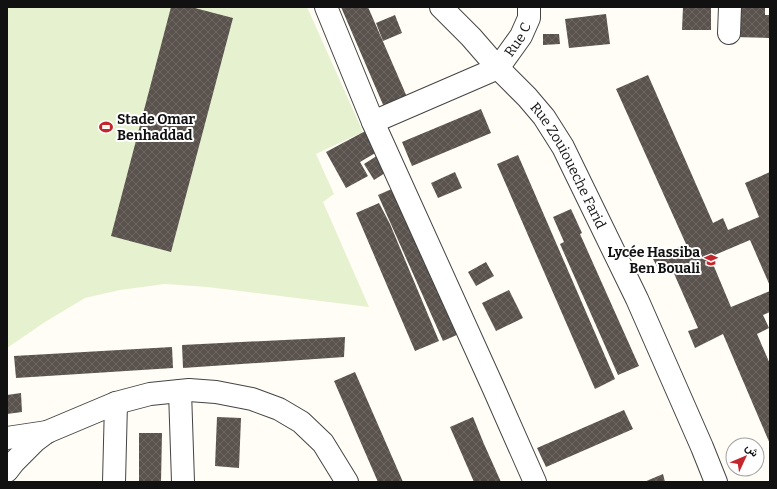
<svg xmlns="http://www.w3.org/2000/svg" width="777" height="489" font-family="Bitter,Vazirmatn,serif">
<style>
.pitch{fill:#e6f2cf}
.building{fill:url(#building-cross-hatch)}
.lines{fill:none;stroke-linecap:round;stroke-linejoin:round}
.minor-casing{stroke:#444;stroke-width:24}
.minor{stroke:#fff;stroke-width:22}
.labels{text-anchor:middle;dominant-baseline:central;stroke-width:4;stroke-linejoin:round;paint-order:stroke}
.street-label{font-size:14px;fill:#111;stroke:#fff}
.poi-label{font-size:14px;font-weight:bold;fill:#111;stroke:#fff;text-anchor:start}
</style>
<defs>
<pattern id="building-cross-hatch" width="8" height="8" patternUnits="userSpaceOnUse"><rect width="8" height="8" fill="#5a524d"/><path d="M0 0l8 8M0 8l8-8" fill="none" stroke="#6d6662"/></pattern>
</defs>
<rect width="100%" height="100%" fill="#fffdf5"/>
<path class="pitch" d="M7 7H307L363 132 316 154 334 194 323 202 369 307 207 287 165 284 120 290 85 298 45 322 7 348Z"/>
<path class="building" d="M171 7H191L233 18 171 252 111 236Z
M341 7H368L407 97 384 107Z
M683 7H711V30H682Z
M733 7H765V15H769V38L733 37Z
M606 14 610 44 569 48 565 19Z
M395 15 402 33 383 41 376 23Z
M543 34H559L560 44 543 45Z
M648 75 713 223 723 218 728 230 759 217 745 183 770 172V286L750 240 710 257 731 307 770 291V312L763 315 769 328 757 334 770 364V444L723 334 695 348 688 331 698 328 672 269 661 274 653 259 686 244 616 89Z
M481 109 491 133 412 166 402 142Z
M371 128 377 152 360 162 368 176 346 188 326 152Z
M383 152 393 168 374 180 364 164Z
M518 155 615 379 595 389 497 164Z
M455 172 462 188 438 198 431 183Z
M394 188 459 334 443 341 378 195Z
M379 203 390 224 439 341 415 351 356 213Z
M571 209 582 233 580 234 639 366 618 375 560 244 564 242 553 217Z
M486 262 494 276 476 286 468 272Z
M509 290 523 318 496 331 482 303Z
M345 337 344 357 183 368 182 345Z
M172 347 173 368 16 378 14 356Z
M355 372 403 482H378L334 381Z
M21 393 22 412 7 414V395Z
M624 410 633 429 546 467 537 448Z
M217 417 241 418 239 468 215 466Z
M473 417 484 444 501 482H474L450 427Z
M139 433H162L161 482H139Z
M663 474 665 482H644Z"/>
<g class="lines">
<g class="minor-casing">
<g id="minor">
<path d="M326 7 373 122 493 387 535 482"/>
<path id="s1" d="M441 7 471 37 498 68 527 97 544 117 563 147 637 299 702 447 716 482"/>
<path d="M729 33 730 7"/>
<path id="s2" d="M373 122 498 68 521 36 529 18V7"/>
<path d="M180 391 183 482"/>
<path d="M7 438 47 432"/>
<path d="M7 471 14 462 35 441 47 432 116 403 150 394 189 390 216 392 252 399 279 409 301 422 323 443 347 482"/>
<path d="M114 482 116 403"/>
</g>
</g>
<use href="#minor" class="minor"/>
</g>
<defs>
<g id="stadium-bare" transform="scale(1.08)"><path d="M0-5a6.5 5 0 1 0 0 10a6.5 5 0 1 0 0-10ZM-3.5-1.8h7v3.6h-7Z" fill="#c4262e" stroke="#fff" stroke-width="2.5" paint-order="stroke"/></g>
<g id="school-bare" transform="scale(1.08)"><path d="M0-5L7-2L0 1L-7-2ZM-4 1L0 2.5L4 1V4Q0 6-4 4Z" fill="#c4262e" stroke="#fff" stroke-width="2.5" paint-order="stroke"/></g>
</defs>
<g fill-rule="evenodd">
<use href="#stadium-bare" x="106" y="127"/>
<use href="#school-bare" x="711" y="260"/>
</g>
<g class="labels">
<g class="street-label">
<text stroke="none"><textPath href="#s2" startOffset="171">Rue C</textPath></text>
<text stroke="none"><textPath href="#s1" startOffset="205">Rue Zouioueche Farid</textPath></text>
</g>
<g class="poi-label">
<text x="117" y="119">Stade Omar<tspan x="117" dy="16">Benhaddad</tspan></text>
<text x="700" y="252" text-anchor="end">Lycée Hassiba<tspan x="700" dy="16">Ben Bouali</tspan></text>
</g>
</g>
<rect width="777" height="489" fill="none" stroke="#111111" stroke-width="16"/>
<g transform="translate(745 457) rotate(46)"><circle r="19" fill="#ffffff" stroke="#a0a0a0"/>
<path d="M0-3L7 15L0 10L-7 15Z" fill="#c4262e"/>
<text y="-6" font-size="11" font-weight="bold" text-anchor="middle" fill="#111111">ش</text>
</g>
</svg>
